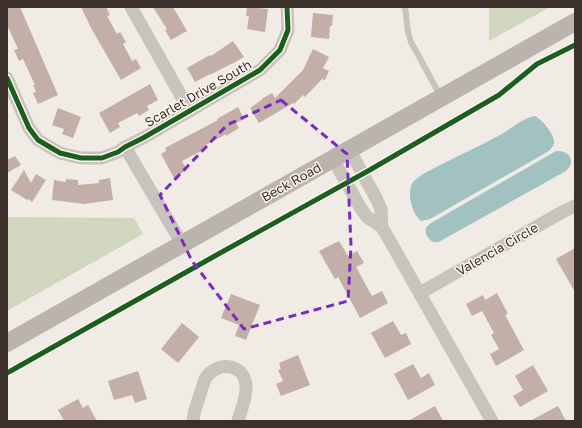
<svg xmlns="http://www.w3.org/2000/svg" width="582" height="428" font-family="'Golos Text',sans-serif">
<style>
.green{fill:#d1d6bf}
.water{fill:#a1c2c1}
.building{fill:#c3afa7}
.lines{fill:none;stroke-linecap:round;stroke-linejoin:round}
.service{stroke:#c9c3be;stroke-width:6}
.minor{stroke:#c9c3be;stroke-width:13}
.secondary{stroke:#bab3ae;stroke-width:18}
.cycleway-casing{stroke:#fbf5ee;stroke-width:8}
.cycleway{stroke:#1b5e20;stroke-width:5}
.marked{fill:none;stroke:#7b2cbf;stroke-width:3;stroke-dasharray:8 5;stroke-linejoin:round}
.labels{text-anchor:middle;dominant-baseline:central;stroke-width:3;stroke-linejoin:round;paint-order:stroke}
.street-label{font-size:13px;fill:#3b302b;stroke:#fbf5ee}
</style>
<rect width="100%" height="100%" fill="#f0ebe5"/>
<path class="green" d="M489 7H550L489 41Z
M7 217 134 218 143 234 7 311Z"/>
<path class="water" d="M535 116C541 119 555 134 554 143 554 146 551 148 549 151L430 219 421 221C412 214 406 192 413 182 416 179 420 176 423 174 449 160 476 148 502 134 512 128 523 118 535 116Z
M556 151C569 150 577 161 566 171L444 239C441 241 438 243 434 242 429 241 424 233 426 228 427 226 429 225 431 223Z"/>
<path class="building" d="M7 7H20L58 95 38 104 33 93 36 92 33 85H35L23 59 19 61 14 50 18 49 7 25Z
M81 7H106L110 15 107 16 117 34 120 32 126 42 123 44 132 61 136 59 141 68 121 80 91 28Z
M153 7H173L187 31 171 40 165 30 167 29Z
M247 7 268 9 265 32 247 29 249 16H246Z
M313 13 333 15 332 26H330L329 39 311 37Z
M233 41 244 57 232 64H231L210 75V74L195 82 187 68 210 55 211 56Z
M313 49 329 57 323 68 329 71 325 80 322 79 305 97 303 95 294 104 293 103 259 123 250 108 260 101 263 98 272 93 275 98 303 70Z
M150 84 158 100 147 106 149 110 139 116 137 113 118 123 120 127 110 133 99 113Z
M238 107 244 119 236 123 239 128 226 136V134L204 146 205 149 182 161 187 170 174 178 161 154 166 151 165 148 218 120 217 119Z
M58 108 81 117 73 138 62 134 64 129 52 125Z
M15 156 21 165 7 173V160Z
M24 170 31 183 36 174 46 180 32 202 28 199 27 200 11 190Z
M110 178 113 200 84 204 52 200 54 180 66 182V179L78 180V185L99 183V180Z
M339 241 348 256 357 251 364 263 356 267 372 296 382 291 388 303 360 318 338 277 335 279 319 251Z
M575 248V292L556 259Z
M497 293 508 314 505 315 524 350 496 366 490 354 499 349 491 335 494 333 482 311 472 316 466 304 483 295 485 300Z
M231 294 260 305 246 340 235 336 239 325 221 318Z
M393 321 401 335 406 333 411 344 385 358 371 333Z
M182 323 199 337 178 363 161 349Z
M298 355 310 385 281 396 276 384 283 381 278 370 281 369 279 363Z
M413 364 421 378 429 373 435 385 408 400 394 374Z
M533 365 548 391 520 407 513 396 523 390 515 376Z
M138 371 147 399 135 403 132 395 114 400 108 381Z
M78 399 83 408 88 405 97 421H64L58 410Z
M435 406 443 421H408Z
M558 406 566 421H530Z"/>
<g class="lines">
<path class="service" d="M405 7 408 32 411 42 441 97"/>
<path class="minor" d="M131 7 180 94 190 111
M7 78 29 128 38 140 60 153 81 158H102L118 152 125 147 143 138 260 70 280 50 288 30 287 7
M125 147 182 244
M349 149 376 198 381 209 382 227 492 421
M333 159 360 207 367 217 382 227
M420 293 564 211 575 206
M193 421 194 413 205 379C216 361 243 362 246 385 247 397 241 410 238 421"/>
<path class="secondary" d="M7 343 575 22"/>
<g class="cycleway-casing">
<path id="cycleway" d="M7 78 29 128 38 140 60 153 81 158H102L118 152 125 147 143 138 260 70 280 50 288 30 287 7
M7 373 213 257 368 171 499 95 537 64 575 45"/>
</g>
<use href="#cycleway" class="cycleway"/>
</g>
<path class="marked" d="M281 100 347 154 351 246 348 301 244 329 192 261 160 195 227 125Z"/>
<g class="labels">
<g class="street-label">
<text transform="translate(198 93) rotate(-30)">Scarlet Drive South</text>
<text transform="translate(291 182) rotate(-29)">Beck Road</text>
<text transform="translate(497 249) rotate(-30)">Valencia Circle</text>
</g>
</g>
<rect width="582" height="428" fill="none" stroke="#3b302b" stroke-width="16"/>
</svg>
